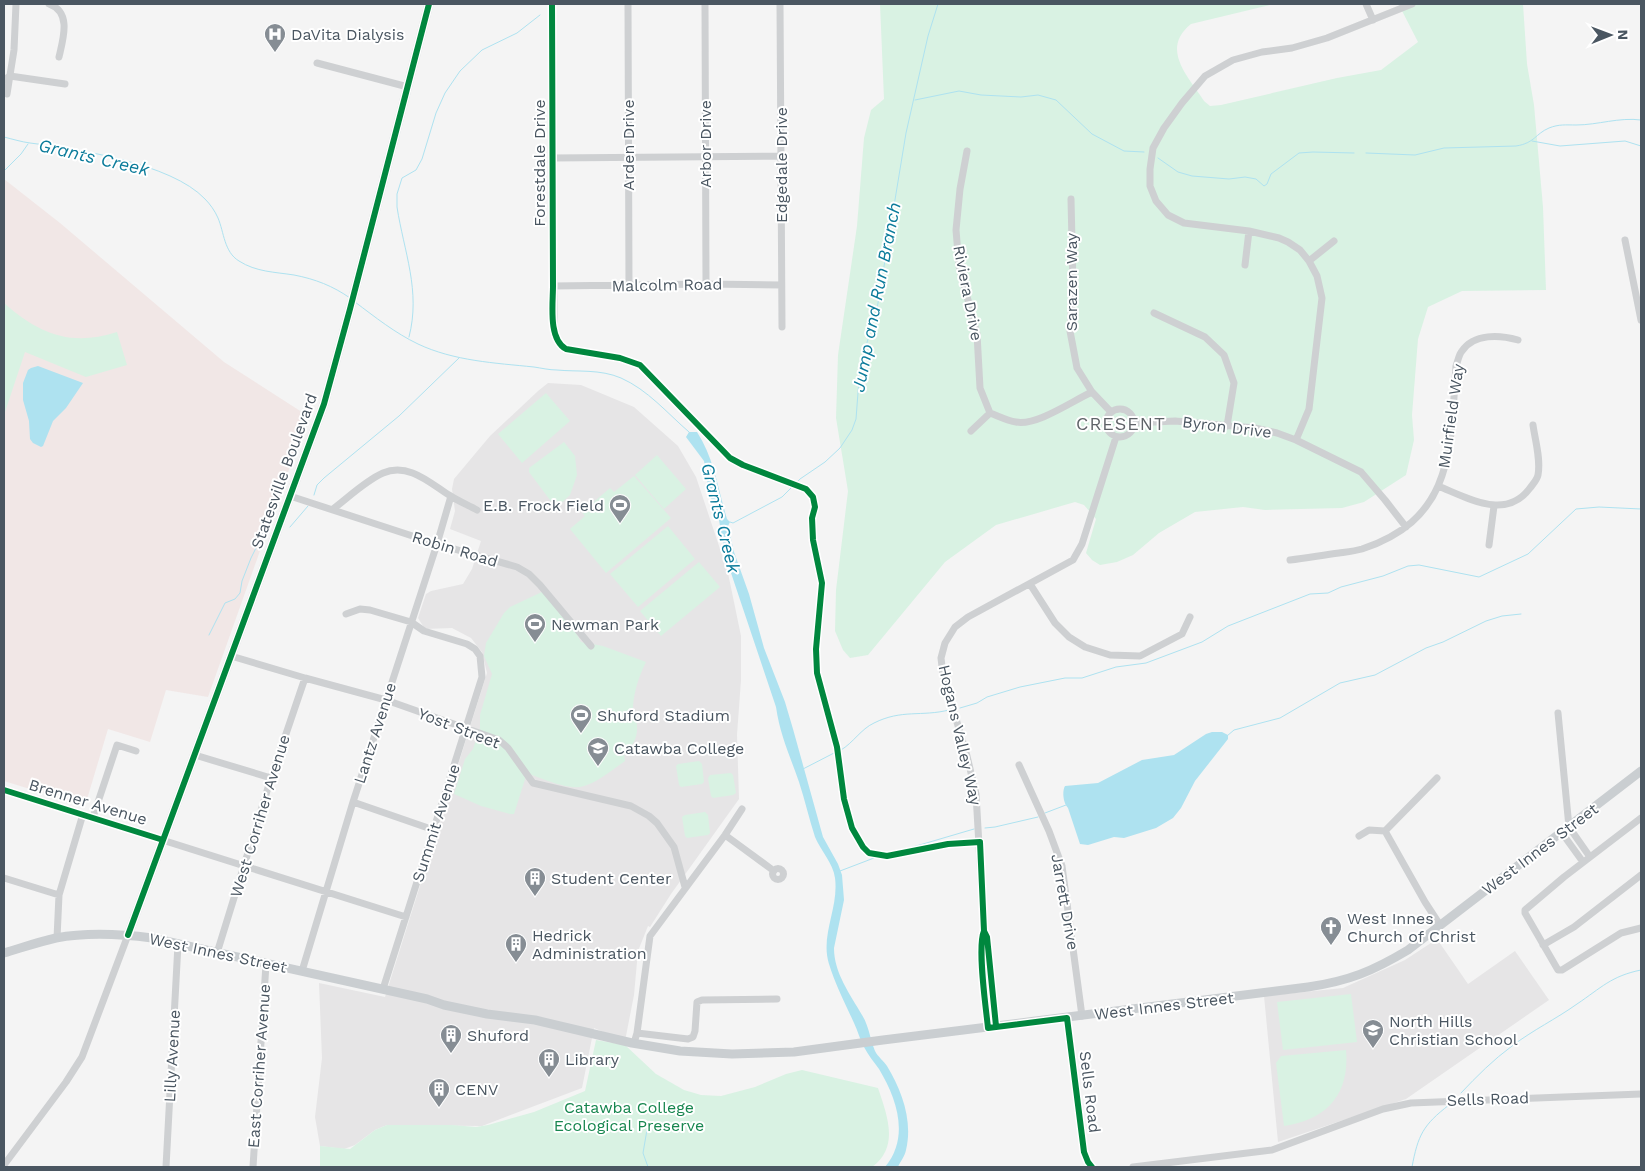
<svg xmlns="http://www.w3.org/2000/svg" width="1645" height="1171" font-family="'Work Sans',sans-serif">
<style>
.education{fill:#e6e5e6}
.medical{fill:#f1e7e6}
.green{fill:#d9f2e3}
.water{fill:#aee2f0}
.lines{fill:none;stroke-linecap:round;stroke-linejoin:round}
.stream{stroke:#aee2f0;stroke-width:1}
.minor{stroke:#ced0d2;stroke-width:7}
.major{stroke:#caced1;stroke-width:9}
.cycleway-casing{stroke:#fff;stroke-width:9}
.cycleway{stroke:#00873e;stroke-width:6}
.labels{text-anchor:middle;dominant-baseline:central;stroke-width:4;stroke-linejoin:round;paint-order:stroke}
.poi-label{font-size:16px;fill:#4a5661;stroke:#fff;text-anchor:start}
.street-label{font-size:16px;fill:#4a5661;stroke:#fff}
.park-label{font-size:16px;fill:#17864f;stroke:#fff}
.water-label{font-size:18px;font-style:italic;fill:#0c7c9b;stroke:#fff}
.neighbourhood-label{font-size:18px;letter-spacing:1px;fill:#5f6368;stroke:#fff}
</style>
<rect width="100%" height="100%" fill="#f4f4f4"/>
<path class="education" d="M548 383 581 385 634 407 678 446 696 477 728 573 741 636V680L737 735 739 799 671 894 650 927 648 926 638 951 634 995 625 1041 594 1028 582 1088 482 1126 387 1125 375 1130 355 1145 344 1149 320 1146 315 1117 322 1058 319 983 385 997 487 673 482 652 471 638 452 628 425 629 418 618 426 594 431 591 463 584 472 569 481 541 450 529 455 511 452 489 454 479 490 436 538 391Z
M1437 939 1468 984 1515 951 1549 1000 1406 1099 1278 1142 1264 996 1343 988 1405 960Z"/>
<path class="medical" d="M4 179 60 223 224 362 308 416 208 697 166 690 150 742 108 729 85 806 4 781Z"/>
<path class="green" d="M880 4H1274L1191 24C1160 49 1188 76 1204 101L1210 106 1221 105 1337 78 1381 70 1418 42 1399 5 1401 4H1523L1527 64 1534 105 1543 207 1546 290 1462 291 1428 307 1418 339 1412 415 1414 440 1406 475 1364 502 1342 508 1265 510 1243 507 1195 512 1159 533 1133 555 1117 562 1100 565 1092 560 1086 553 1096 519 1084 505 1075 502 996 525 945 562 868 655 850 658 843 650 835 631 836 590 848 491 836 418 838 355 857 226 864 138 871 110 884 99Z
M4 303C39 334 71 347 117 332L127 365 86 377 25 352 4 415Z
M546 393 570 421 522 463 498 434Z
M564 442 575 456 577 475 570 495 556 508 529 472V468Z
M657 455 686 489 664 509 635 475Z
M634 476 671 518 606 573 570 529 585 516 582 512 610 488 614 492Z
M668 526 695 559 638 607 610 574Z
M699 562 720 587 661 636 640 611Z
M544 591 566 615 581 642 603 646 646 662C639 676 634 691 633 707 633 711 635 714 636 718 639 733 636 744 624 753L625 761C612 770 596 784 580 787 566 789 540 778 527 773L514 814H510L481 806 454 794 465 759 473 749 480 728V715L492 674 484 656 486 643 504 613 510 607Z
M699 761 702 764 704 782 702 784 681 787 679 785 676 766 678 764Z
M731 773 733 775 736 793 733 795 713 798 711 796 708 778 710 775Z
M705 812 708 815 710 833 708 835 687 838 685 836 682 817 685 815Z
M1351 994 1357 1042 1283 1050 1277 1002Z
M596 1040 625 1045 656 1074 684 1090 701 1095 721 1096 755 1087 786 1074 802 1070 878 1088C887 1115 900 1147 872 1167H320V1146L350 1149 375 1130 387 1125H452L476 1127 488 1125 534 1112 585 1091Z
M1346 1050C1350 1094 1327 1120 1284 1126L1276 1063 1281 1056Z"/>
<path class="water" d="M38 366 83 383 66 408 53 421 43 446 41 447 33 443 30 439 29 421 23 400V383L28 370 31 368Z
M689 432H697C714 458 718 489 727 519L730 522 728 526 734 552 749 594 764 648 785 702 793 729 823 837 838 864 842 875 844 900 834 948C834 973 850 994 862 1015 869 1026 870 1039 875 1051 878 1057 884 1061 887 1066 902 1091 913 1121 906 1150 905 1156 900 1162 898 1167H885C910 1137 897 1099 879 1069 874 1062 868 1055 864 1047 860 1040 858 1031 854 1023 845 1003 835 984 829 964 820 935 839 908 835 878 833 863 821 851 815 837 809 819 805 800 799 782 790 756 780 735 776 707L725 555 719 520 709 493 704 461 686 437Z
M1212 732H1222L1228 735V739L1195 781 1181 808 1173 818 1156 828 1124 838 1114 837 1088 845 1080 844 1068 808C1063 803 1062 791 1065 786L1098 783 1142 760 1174 755 1206 734Z"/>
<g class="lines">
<path class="stream" d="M915 100 959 91 981 95 1021 97 1038 95 1056 100 1092 134 1124 151 1144 152
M4 137C12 139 22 142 30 143 77 149 171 163 205 199 210 204 215 211 218 218 224 232 224 252 239 261 256 272 275 272 294 275 315 279 333 286 350 298
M1532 141 1560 146 1625 141 1641 146
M1366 153 1415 155 1444 148 1516 146C1535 143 1535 134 1549 128 1559 124 1566 125 1576 125 1598 125 1619 117 1641 120
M1158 158 1178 172 1192 176 1229 179 1245 177 1256 179 1264 186 1267 184 1271 174 1299 153 1313 152 1354 153
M4 171 21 154 28 144
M355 302C375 317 395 333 418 344 454 361 495 363 534 367 541 368 549 370 557 370 578 372 600 369 621 378 648 390 667 413 689 432
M409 337C421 291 404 252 397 207V194L402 178 416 170 422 159 436 113 445 93 460 71 482 50 517 33 540 15
M314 495 317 485 324 478 399 416 459 358
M730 522 733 523 782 497 800 479 825 462 840 448 852 430 856 419 860 366 877 309 906 133 928 36 938 4
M290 527 308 506
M209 635 225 603 235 599 240 593 242 581 251 558 266 528
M960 708 977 703 987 697 1020 687 1065 678H1082L1116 667 1146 663 1202 642 1228 626 1310 594 1328 593 1341 587 1383 576 1408 566 1419 565 1479 577 1528 554 1576 509 1599 507 1641 509
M1227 736 1234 730 1280 718 1340 683 1375 675 1426 648 1443 642 1486 621 1502 616 1521 614
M841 750C853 743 861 729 874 723 902 709 921 717 949 710
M803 769 834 753
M1045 813 1066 805
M985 828 995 827 1038 817
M889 854 974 829
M840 871 874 858
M1461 1093C1477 1076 1493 1060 1512 1046 1533 1030 1556 1019 1577 1004 1601 988 1611 976 1641 970
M648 1124 643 1153 648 1167
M1412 1167C1418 1135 1423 1125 1449 1105"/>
<path class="minor" d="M49 4C72 12 63 39 59 57
M552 4 554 322
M628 4 629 286
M705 4 706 284
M780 4 782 327
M1366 4 1373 20
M317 63 408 87
M4 80 10 76 65 84
M7 94 14 50 16 4
M967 151 960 189 956 230 959 266 977 334 980 388 990 413C998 416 1008 421 1016 422 1037 426 1072 401 1092 392
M552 158 781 156
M1071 199 1073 285 1070 331 1077 368 1092 392 1111 412
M1625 240 1641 320
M1309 261 1334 241
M1245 265 1249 231
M553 286 706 284 781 285
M1154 313 1205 337 1224 355 1234 383 1227 426
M1106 423a14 14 0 1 1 28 0a14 14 0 1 1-28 0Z
M1134 423 1175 421 1255 428 1277 433 1296 440 1361 472 1385 500 1406 527
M971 431 990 413
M1296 440 1309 409 1322 298 1317 276 1309 261 1300 250 1288 242 1279 238 1249 231 1184 223 1168 215 1156 201 1150 186V169L1153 148 1164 128 1182 103 1205 76 1233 60 1262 52 1292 48 1327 38 1412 4
M1438 486C1468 498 1506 521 1530 488 1533 484 1537 480 1538 475 1541 459 1535 440 1533 425
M290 496 437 544 517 567 529 574 540 585 591 646
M333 509C349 497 365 481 383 473 408 462 430 483 449 495 458 501 468 505 477 510
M1489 545 1494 506
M1290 560C1307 558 1323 555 1339 553 1346 552 1355 551 1362 549 1455 518 1450 449 1456 366 1458 361 1459 354 1462 351 1474 333 1500 335 1518 340
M1030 584 1055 623 1069 637 1085 647 1110 655 1140 656 1182 634 1190 617
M346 614 360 609 370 610 411 622 424 631 467 644 475 649 480 656 482 677 383 989
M231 656 305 678 386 700 499 740 508 748 533 783 631 806 649 816 657 823 674 847 685 887
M1558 713 1569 827 1590 857
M195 755 271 778
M1019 765 1049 831 1062 866 1082 1016
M4 790 406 917
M353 802 434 830
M93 817 117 745 136 751
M1641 818 1564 877 1525 910V913L1558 970H1562L1621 933 1641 928
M1385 831 1425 902 1440 925
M1562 833 1583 862
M725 835 774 871
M1359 836 1369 830 1385 831 1437 778
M772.5 874a5.5 5.5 0 1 1 11 0a5.5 5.5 0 1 1-11 0Z
M4 878 59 895
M984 931 976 794 967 756 943 675 941 658 945 643 955 627 968 617 1073 560 1082 544 1116 437
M57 938 59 895 83 814
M1543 945 1574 927 1641 875
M217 953 271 778 305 678
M302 971 353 802 437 544 451 496
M1067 1018 1084 1152 1088 1162 1092 1167
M988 1028C986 1008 977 947 984 931L987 937 996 1026
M637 1033 688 1039 693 1037 695 1031 697 1002 702 1000 777 999
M634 1043 637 1033 650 936 725 835 742 809
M4 1165 66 1082 82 1057 128 935
M166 1167 178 944
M253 1167 266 964
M1133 1167 1272 1150 1383 1109 1411 1103 1641 1094"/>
<path class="major" d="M128 935 324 404 350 309 429 4
M4 953C21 948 38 942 56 938 88 932 121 934 152 938L427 999 444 1005 487 1014 535 1020 632 1043 680 1051 732 1054 794 1052 883 1040 1308 987C1349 981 1373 971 1408 950L1641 771"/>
<g class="cycleway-casing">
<path id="cycleway" d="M552 4 553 286C553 304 548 339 566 349L620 358 640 365 730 458 743 465 806 489 813 497 815 507 812 518 813 540 822 583 816 649 817 673 837 747 844 799 852 828 863 847 869 853 887 856 948 844 980 842 984 931
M4 790 163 840
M128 935 324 404 350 309 429 4
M996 1026 987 937 984 931C977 947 986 1008 988 1028L1067 1018 1084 1152 1088 1162 1092 1167"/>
</g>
<use href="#cycleway" class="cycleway"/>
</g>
<defs>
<g id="hospital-pin" transform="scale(1.125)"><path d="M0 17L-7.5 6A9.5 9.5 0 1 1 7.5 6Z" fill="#868d94" stroke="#fff"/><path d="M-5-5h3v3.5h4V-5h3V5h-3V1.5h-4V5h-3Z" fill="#fff"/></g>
<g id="stadium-pin" transform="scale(1.125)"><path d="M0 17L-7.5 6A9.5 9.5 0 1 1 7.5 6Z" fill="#868d94" stroke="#fff"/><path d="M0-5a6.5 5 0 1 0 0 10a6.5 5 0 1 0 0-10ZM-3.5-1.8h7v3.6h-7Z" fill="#fff"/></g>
<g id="university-pin" transform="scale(1.125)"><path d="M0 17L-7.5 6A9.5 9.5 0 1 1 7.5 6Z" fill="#868d94" stroke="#fff"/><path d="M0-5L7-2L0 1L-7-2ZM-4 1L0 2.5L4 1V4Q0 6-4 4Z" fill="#fff"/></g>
<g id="building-pin" transform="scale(1.125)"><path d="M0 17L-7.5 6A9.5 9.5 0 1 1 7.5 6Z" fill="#868d94" stroke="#fff"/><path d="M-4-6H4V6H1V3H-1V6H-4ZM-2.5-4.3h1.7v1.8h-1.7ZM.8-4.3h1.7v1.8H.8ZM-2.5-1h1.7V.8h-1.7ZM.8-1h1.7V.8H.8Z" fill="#fff"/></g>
<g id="church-pin" transform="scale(1.125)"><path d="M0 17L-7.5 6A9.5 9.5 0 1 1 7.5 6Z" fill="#868d94" stroke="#fff"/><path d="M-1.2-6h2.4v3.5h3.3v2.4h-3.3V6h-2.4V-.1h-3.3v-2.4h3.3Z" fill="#fff"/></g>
<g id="school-pin" transform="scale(1.125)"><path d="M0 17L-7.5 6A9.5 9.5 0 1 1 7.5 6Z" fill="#868d94" stroke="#fff"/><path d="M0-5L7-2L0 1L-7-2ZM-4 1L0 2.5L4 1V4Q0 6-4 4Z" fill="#fff"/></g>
</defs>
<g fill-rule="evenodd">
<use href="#hospital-pin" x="275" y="34"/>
<use href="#stadium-pin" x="620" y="505"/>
<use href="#stadium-pin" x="535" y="624"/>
<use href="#stadium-pin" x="581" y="715"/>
<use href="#university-pin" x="598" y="748"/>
<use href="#building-pin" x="535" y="878"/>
<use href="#church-pin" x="1331" y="927"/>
<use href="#building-pin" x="516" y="944"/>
<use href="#school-pin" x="1373" y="1030"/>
<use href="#building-pin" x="451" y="1035"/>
<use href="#building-pin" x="549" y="1059"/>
<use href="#building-pin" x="439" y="1089"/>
</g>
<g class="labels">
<g class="poi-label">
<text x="291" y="34">DaVita Dialysis</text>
<text x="604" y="505" text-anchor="end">E.B. Frock Field</text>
<text x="551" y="624">Newman Park</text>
<text x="597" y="715">Shuford Stadium</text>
<text x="614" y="748">Catawba College</text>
<text x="551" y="878">Student Center</text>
<text x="1347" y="918">West Innes<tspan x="1347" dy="18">Church of Christ</tspan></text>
<text x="532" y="935">Hedrick<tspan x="532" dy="18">Administration</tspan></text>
<text x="1389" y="1021">North Hills<tspan x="1389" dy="18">Christian School</tspan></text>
<text x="467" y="1035">Shuford</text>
<text x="565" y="1059">Library</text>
<text x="455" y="1089">CENV</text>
</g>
<g class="street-label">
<text transform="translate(705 144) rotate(-90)">Arbor Drive</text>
<text transform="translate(628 145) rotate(-90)">Arden Drive</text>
<text transform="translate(539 163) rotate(-90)">Forestdale Drive</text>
<text transform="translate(781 165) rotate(-90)">Edgedale Drive</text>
<text transform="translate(1071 282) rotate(-90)">Sarazen Way</text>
<text transform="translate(667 285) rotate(-1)">Malcolm Road</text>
<text transform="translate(968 293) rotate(79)">Riviera Drive</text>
<text transform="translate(1451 416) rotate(-82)">Muirfield Way</text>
<text transform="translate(1227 427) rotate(7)">Byron Drive</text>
<text transform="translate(284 471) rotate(-70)">Statesville Boulevard</text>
<text transform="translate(455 549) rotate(17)">Robin Road</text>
<text transform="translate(459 728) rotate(21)">Yost Street</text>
<text transform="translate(375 733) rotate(-72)">Lantz Avenue</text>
<text transform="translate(960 735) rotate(77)">Hogans Valley Way</text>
<text transform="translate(88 802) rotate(17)">Brenner Avenue</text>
<text transform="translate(260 816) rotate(-73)">West Corriher Avenue</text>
<text transform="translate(436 823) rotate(-72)">Summit Avenue</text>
<text transform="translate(1540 849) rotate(-37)">West Innes Street</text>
<text transform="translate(1065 902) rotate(80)">Jarrett Drive</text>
<text transform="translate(218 953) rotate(12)">West Innes Street</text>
<text transform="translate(1164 1006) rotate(-7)">West Innes Street</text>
<text transform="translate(172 1056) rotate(-87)">Lilly Avenue</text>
<text transform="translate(259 1066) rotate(-86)">East Corriher Avenue</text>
<text transform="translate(1090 1092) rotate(83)">Sells Road</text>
<text transform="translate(1488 1099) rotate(-2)">Sells Road</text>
</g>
<g class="park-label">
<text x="629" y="1107">Catawba College<tspan x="629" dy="18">Ecological Preserve</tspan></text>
</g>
<g class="water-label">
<text transform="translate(94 157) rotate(13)">Grants Creek</text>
<text transform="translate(876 297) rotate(-79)">Jump and Run Branch</text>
<text transform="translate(721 518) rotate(76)">Grants Creek</text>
</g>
<g class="neighbourhood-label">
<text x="1121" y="423">CRESENT</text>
</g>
</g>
<rect width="1645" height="1171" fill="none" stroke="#4a5661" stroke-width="10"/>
<g transform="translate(1610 35) rotate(89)" stroke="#ffffff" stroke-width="4" paint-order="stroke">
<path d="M0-4L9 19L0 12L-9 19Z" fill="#4a5661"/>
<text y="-8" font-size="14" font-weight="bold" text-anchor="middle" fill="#4a5661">N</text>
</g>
</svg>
